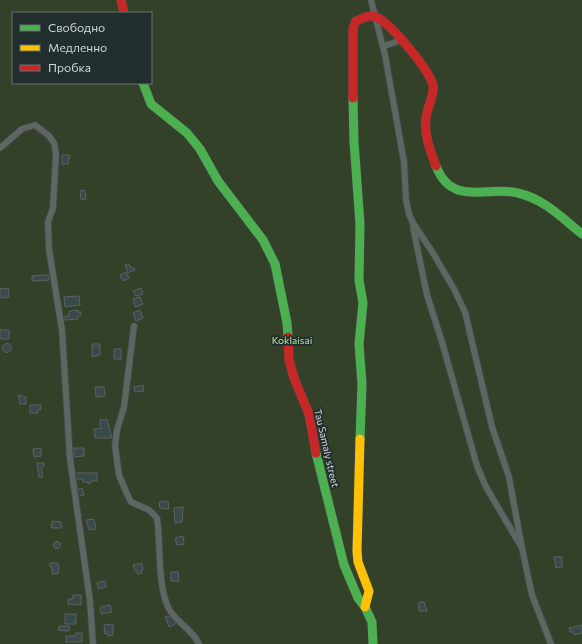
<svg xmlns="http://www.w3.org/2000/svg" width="582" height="644" font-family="Commissioner,sans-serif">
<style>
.green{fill:#344129;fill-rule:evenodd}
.building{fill:#3a494a;stroke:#5c6162}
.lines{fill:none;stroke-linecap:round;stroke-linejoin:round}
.street-casing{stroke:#414646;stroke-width:8}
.fast-casing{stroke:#414646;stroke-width:10}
.slow-casing{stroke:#414646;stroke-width:10}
.jam-casing{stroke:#414646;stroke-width:10}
.street{stroke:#5e6661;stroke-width:6}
.fast{stroke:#4caf50;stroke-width:9}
.slow{stroke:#ffc107;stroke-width:9}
.jam{stroke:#c62828;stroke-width:9}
.labels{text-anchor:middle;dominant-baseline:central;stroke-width:3.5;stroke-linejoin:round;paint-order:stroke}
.park-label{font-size:10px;fill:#bde799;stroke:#222e2d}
.street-label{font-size:10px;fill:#cfd7d6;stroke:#222e2d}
</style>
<rect width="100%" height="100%" fill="#252b2b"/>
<path class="green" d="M0 0H582V644H0ZM13 13H151V83H13Z"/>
<path class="building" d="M62 155H70L68 164H62Z
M83 190 85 191 86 199 81 200 80 191Z
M129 264 131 268 133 267 135 270 128 273 125 265Z
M126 272 129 278 123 281 120 275Z
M49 275V280L32 281V276Z
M8 288 9 297 0 298V289Z
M141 288 143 294 136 296 133 291Z
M79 296 80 305 65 307 64 297Z
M140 297 143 304 135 307 133 299Z
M78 310V312H81V315L78 316V319L65 320V316H69V311Z
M140 310 143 318 136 321 133 313Z
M0 330H9V339H0Z
M2.5 348a4.5 4.5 0 1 1 9 0a4.5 4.5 0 1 1-9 0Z
M92 344H100V355L92 357Z
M114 349H121V359H114Z
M143 385 144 391 135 392 134 387Z
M95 387H104L105 396 96 397Z
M18 395 26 397V404H20Z
M30 405H41V410H38V413H30Z
M107 419 112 438H95L94 429 102 428 100 426V420Z
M41 448V456L34 457 33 449Z
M74 448H84V456L74 457Z
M37 463H44V466L41 468 43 477H39Z
M74 473H97V481H91V483L88 484V482H83L82 479H75Z
M82 488 84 495 77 497 75 490Z
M168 501 169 509 160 508 159 502Z
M183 507 182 522 175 523 174 508Z
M94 519 96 529 89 530 86 520Z
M52 521 61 522 62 528H53L51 527Z
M183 536 184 544 177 545 175 538Z
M53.5 545a3.5 3.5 0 1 1 7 0a3.5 3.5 0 1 1-7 0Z
M554 557H562V567L556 568Z
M50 563H57V565H59L58 574H52V567H50Z
M142 563 143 570H141L142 573 137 574V571H135L133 565Z
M171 572H178L179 581H171Z
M105 581 106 587 98 589 97 583Z
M73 595H81V605L68 604V599H73Z
M419 602H424L427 611H419Z
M110 605 112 612 101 614 100 607Z
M65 614H76V624H65Z
M167 616 168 617 172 616 175 624 169 627 165 617Z
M113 624V635L108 636 107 633 105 634 104 625Z
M582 625V633L574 635 573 632H570L569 628Z
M59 626H69V631L58 630Z
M76 633H82V642H66V636H76Z"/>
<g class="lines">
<g class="street-casing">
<path id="street" d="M371 0 385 55 404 162 406 200 409 214 413 223 433 253 454 289 465 312 492 427 509 477 522 548
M384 46 402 40
M0 148 22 129 35 125 49 136 54 143 56 154 53 208 48 222 49 249 62 330 70 459 90 601 93 644
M413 227 427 295 442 342 477 466 486 487 522 548 532 595 551 644
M134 326 124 407 117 430 115 446 119 475 127 494 131 502 149 510 157 518C161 544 157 586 169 609 177 623 193 630 199 644"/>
</g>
<g class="fast-casing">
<path id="fast" d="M143 83 151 104 187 133 200 149 218 181 263 240 275 264 287 323 288 337
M353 98 354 142 360 224 359 280 363 303 359 344 362 384 360 439
M436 166C452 208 489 185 518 193 544 199 562 218 582 234
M316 453 344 565 358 598 365 607 372 622 373 644"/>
</g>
<g class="slow-casing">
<path id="slow" d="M360 439 357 551 358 562 369 591 365 607"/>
</g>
<g class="jam-casing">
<path id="jam" d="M121 0 124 13
M353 98V28L356 21C363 18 369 14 376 17 391 23 429 70 433 85 435 94 427 108 426 118 424 136 430 150 436 166
M288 337 289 360 294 378 309 414 316 453"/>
</g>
<use href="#street" class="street"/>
<use href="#fast" class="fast"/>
<use href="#slow" class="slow"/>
<use href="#jam" class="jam"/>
</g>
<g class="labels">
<g class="park-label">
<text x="292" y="340">Koklaisai</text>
</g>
<g class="street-label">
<text transform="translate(327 448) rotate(77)">Tau Samaly street</text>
</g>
</g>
<rect x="12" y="12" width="140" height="72" fill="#222e2d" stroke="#677271"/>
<rect x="20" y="25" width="20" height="6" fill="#4caf50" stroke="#677271"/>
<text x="48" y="32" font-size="12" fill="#cfd7d6">Свободно</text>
<rect x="20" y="45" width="20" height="6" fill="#ffc107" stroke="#677271"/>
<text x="48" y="52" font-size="12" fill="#cfd7d6">Медленно</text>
<rect x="20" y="65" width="20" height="6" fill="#c62828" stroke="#677271"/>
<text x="48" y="72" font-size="12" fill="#cfd7d6">Пробка</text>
</svg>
